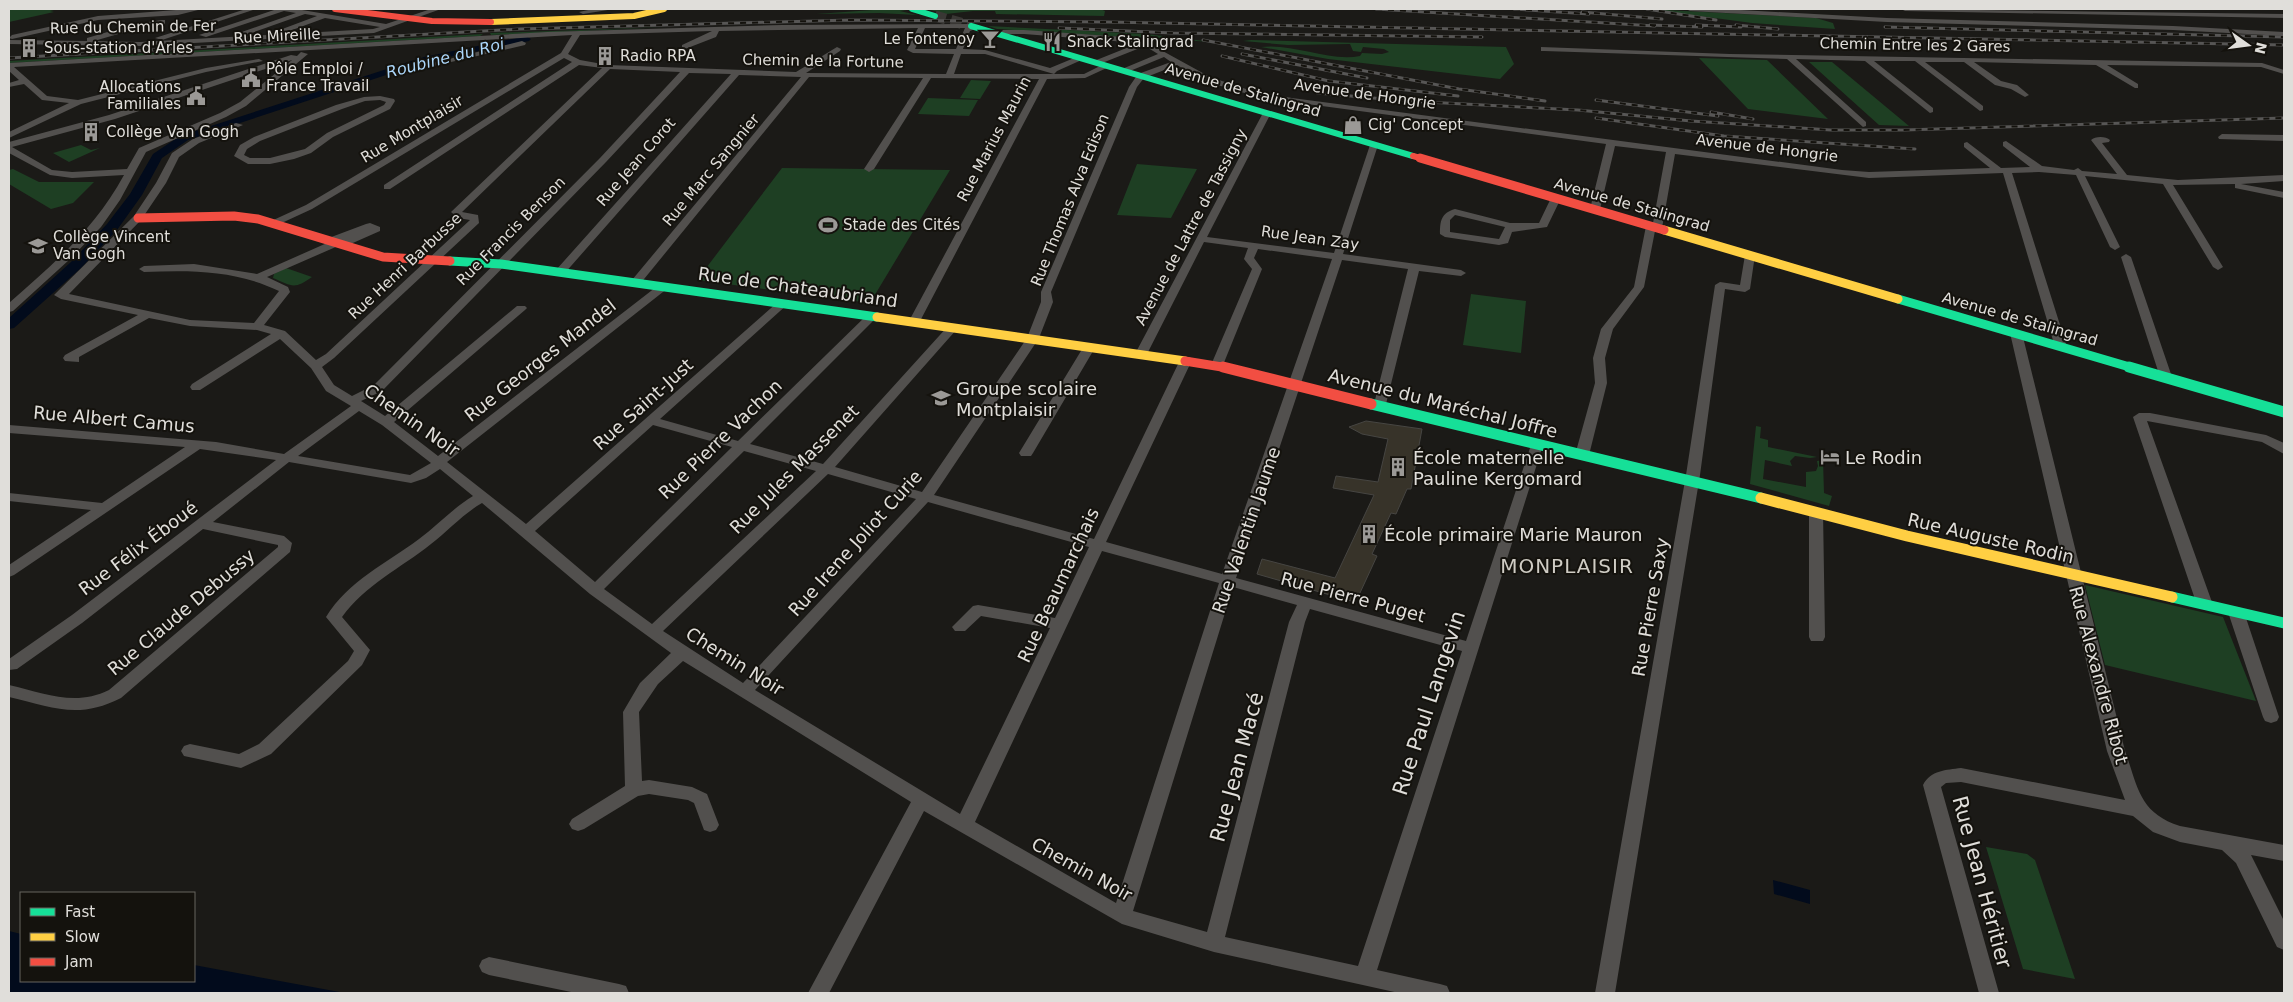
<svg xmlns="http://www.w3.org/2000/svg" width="2293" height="1002" font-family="'DejaVu Sans',sans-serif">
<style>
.green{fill:#1e3f23}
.water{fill:#020b1c}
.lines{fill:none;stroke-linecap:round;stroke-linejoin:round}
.canal{fill:#020b1c;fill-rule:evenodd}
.building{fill:#373329;stroke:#464542}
.secondary-tunnel{stroke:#393734;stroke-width:11;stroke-dasharray:11 5.5;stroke-linecap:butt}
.street{fill:#52504e;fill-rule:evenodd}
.fast-far2{stroke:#16e098;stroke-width:6}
.fast-far1{stroke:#16e098;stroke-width:9}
.fast{stroke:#16e098;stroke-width:11}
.slow-far2{stroke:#ffcf43;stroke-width:6}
.slow-far1{stroke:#ffcf43;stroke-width:9}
.slow{stroke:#ffcf43;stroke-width:11}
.jam-far2{stroke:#f24e42;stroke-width:6}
.jam-far1{stroke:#f24e42;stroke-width:9}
.jam{stroke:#f24e42;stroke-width:11}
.rail-casing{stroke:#575655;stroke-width:3}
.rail{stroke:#14120d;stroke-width:2;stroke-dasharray:6;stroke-linecap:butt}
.labels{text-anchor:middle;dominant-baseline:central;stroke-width:4;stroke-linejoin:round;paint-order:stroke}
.far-street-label{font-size:15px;fill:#e0deda;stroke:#14120d}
.far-poi-label{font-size:15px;fill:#e0deda;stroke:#14120d;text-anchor:start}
.far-water-label{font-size:16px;font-style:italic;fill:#acd7fb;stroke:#14120d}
.street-label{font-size:18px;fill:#e0deda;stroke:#14120d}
.poi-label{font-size:18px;fill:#e0deda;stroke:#14120d;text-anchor:start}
.quarter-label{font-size:20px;letter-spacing:1px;fill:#cfccc4;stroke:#14120d}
.near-street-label{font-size:21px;fill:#e0deda;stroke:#14120d}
</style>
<rect width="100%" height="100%" fill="#1b1a17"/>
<path class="green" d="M9 9H58L50 11 54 12 9 22Z
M887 9H914L900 11 917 15 879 13 816 14Z
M926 9H1100L1105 11 1104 16 996 14 995 11H973L946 14Z
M1647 9 1816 18 1833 23 1835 29 1752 23Z
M988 26 1146 34 1213 42 997 29Z
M668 27 491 35 490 33Z
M483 34 480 36 9 63V61Z
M1251 40 1506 47 1514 64 1500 79 1328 59 1261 47C1294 43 1329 62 1360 56L1362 53 1382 54 1389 52 1384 49 1363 47 1361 52 1353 51 1350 44 1288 45 1243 41Z
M1699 58 1767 60 1828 119 1748 109Z
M1809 62H1832L1909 126 1879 125Z
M971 80 991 81 980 99 960 98Z
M928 98 978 100 969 116 918 114Z
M81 145 91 150 100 148 69 162 53 153Z
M1137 164 1197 169 1171 218 1117 215Z
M782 168 950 170 870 303 697 280Z
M13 169 39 182H94L73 203 51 209 9 184V170Z
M286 268 312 277C294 290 292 286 273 278L274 274Z
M1471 294 1526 301 1521 353 1463 345Z
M1756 426 1761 427 1760 438 1768 440V447L1817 457 1810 458 1795 456 1790 461 1792 466 1765 460 1763 479 1806 487V472L1816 471 1818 466 1817 461 1823 460 1824 493 1832 496 1829 506 1750 484Z
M2085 585 2223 617 2256 701 2105 665Z
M1986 847 2027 854 2035 860 2075 979 2023 969Z"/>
<path class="water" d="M1773 880 1810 890V904L1774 894Z
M9 931 21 934V981H194V965L345 993H9Z"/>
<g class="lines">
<path class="canal" d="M526 36 531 39 529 41 429 61 188 140 162 158 142 195 117 230 81 268 14 328 9 329V318L71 262 107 224 130 194 153 154 180 136 424 57Z"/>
</g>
<path class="building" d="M1366 421 1422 429 1411 489H1407L1396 514 1391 513 1372 554 1377 556 1359 595 1355 594 1351 601 1257 574 1262 559 1335 578 1374 495 1333 488 1336 476 1378 482 1388 439 1362 434 1349 427Z"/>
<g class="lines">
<path class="secondary-tunnel" d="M935 16 971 26"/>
<path class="street" d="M189 9H202L178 15 98 20 12 39 9 38 12 35 98 16Z
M246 9H256L162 40 155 38Z
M277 9H296L386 24 431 9H441L374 33 140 46 9 44V40L87 41V38L135 24 162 20H165V24L139 28 94 41 140 42 373 29 380 27 325 18 284 33 277 31 317 16 305 14 243 36 236 34 296 13 284 11 206 37 199 35Z
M593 9H614L583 14 579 12Z
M1686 9H1723L1887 18 2173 26 2284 32V36L2173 30 1887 22 1690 11Z
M1901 9 2284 14V18L1905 11Z
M971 24 980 27 970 31 963 49 985 50 1050 68 1079 56 1086 58 1057 71 1054 74 985 54H961L954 74H1084L1104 64 1111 66 1085 78 1047 79 919 323H911L909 321 1039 79 931 78 874 169 869 172 864 169 923 78 809 77 640 284H632V280L801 77 739 75 564 274H556V270L731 74 689 73 606 162 382 391 361 401 385 416 517 306H525L527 308 525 310 394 422 438 456 660 284H668V288L447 462 526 524 779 301 783 300 789 303 660 419 738 441 869 313H877L879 315 750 444 823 464 949 325 953 324 959 327 957 329 835 467 922 492 1027 338 1041 302V292L1129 87 1138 74 1171 62 1164 57 1125 73 1121 71 1122 69 1158 54 1145 46 1097 65H1094V61L1139 43 1024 34H988L987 32 991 30H1024L1139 38 1210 77 1249 90 1292 98 1842 170 1869 172 1990 168 1964 147V143L1967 142 2001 168 2030 167 2003 146V142L2006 141 2042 166 2074 170 2078 168 2082 171 2117 174 2091 140C2095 136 2106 136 2110 140L2109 142 2102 143 2127 175 2178 180 2284 175V181L2241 184 2284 192V198L2235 188V184L2173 185 2223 267 2218 270 2213 267 2163 184 2085 176 2120 247 2115 250 2110 247 2076 175 2039 172 2012 173 2067 347 2061 350 2055 347 2003 173 1869 178 1675 154 1662 228 1655 231 1644 287 1613 329 1605 358 1607 383 1589 455 1582 459 1575 455 1595 383 1593 358 1601 329 1634 287 1646 226 1653 223 1666 152 1615 146 1600 209 1595 212 1590 209 1606 144 1292 102 1248 94 1204 81 1177 65 1144 78 1137 87 1051 292 1053 302 1039 338 934 495 1094 539 1180 360 1182 357H1190L1192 360 1106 542 1222 574 1332 259 1258 249 1254 258 1262 269 1223 365 1217 369 1211 365 1252 269 1244 259 1248 248 1204 242 1147 354 1141 358 1135 354 1264 111 1271 113 1207 237 1334 253 1370 145 1377 143 1378 145 1343 254 1461 270 1466 273 1461 276 1419 271 1386 404 1380 408 1374 404 1408 269 1342 260 1236 578 1466 641 1531 445 1537 441 1543 445 1377 970 1440 984 1447 986 1450 993H1399L1214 952 1122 924 924 811 829 993H808L911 802 683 661 658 684 639 712 642 781 649 780 692 787 707 794 719 825 716 830 710 832 704 830 694 803 688 800 649 794 638 796 584 829 578 831 572 829 569 824 572 819 625 786 623 712 640 683 671 653 590 594 482 503C463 514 448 531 431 544 401 568 365 585 342 617L370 650 362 665 271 754 241 768 184 756 181 751 184 746 190 744 239 754 259 744 348 661 354 651 326 617C348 581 387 563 419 539 438 525 453 508 473 496L440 469 426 478 411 483 289 462 213 522 284 536 292 543 290 552 121 698C78 720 52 707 9 697V685C44 693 75 707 109 690L278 547V545L203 529 82 623 17 669 9 670V659L72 615 276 460 200 449 14 575 9 577V565L91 510 9 501V493L102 503 185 447 9 433V425L216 442 284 454 351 406 326 391 311 368 280 339 200 390H192L190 387 192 384 271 334 257 330 190 326 149 318 79 357V362L65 361 63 358 65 355 138 315 61 299 54 295 134 216 156 183 172 153 193 139 236 123 243 125 199 143 179 157 166 183 141 220 69 294 190 320 254 323 279 291C235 270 192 270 144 272L139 269 144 266 194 264 257 274 327 243 325 241 326 239 366 224 370 223 380 227V231L346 246H338L267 277 288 287 290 292 264 325 285 331 316 360 326 354 470 220 458 218 451 212 602 68 579 65 390 189H384V185L572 62 564 58 312 209 273 227 269 226V222L306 205 561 53 572 35 14 67 47 96 78 100 206 68 259 59 263 61 206 72 81 104 9 138V132L69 103 42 100 24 84 9 87V83L19 80 9 71V63L547 32 782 25ZM918 28 907 50 913 53 954 54 946 74 806 73 840 51 841 49 837 47 796 72 608 65 580 60 568 54 580 35 712 31 682 45V49H685L716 37 719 31ZM925 28H965L956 49H915ZM610 69 680 72 600 158 374 385 352 396 334 385 322 367 334 358 479 223 478 215 462 212ZM359 411 382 425 431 463 410 475 298 456ZM653 425 732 447 595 582 535 531ZM744 451 816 471 652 624 604 589ZM828 474 916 499 743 683 663 631ZM928 502 1089 547 1055 618 978 605 973 606 952 627 955 631H965L981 616 1050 628 960 814 755 690ZM1102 551 1219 583 1116 903 975 822ZM1233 587 1297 605 1289 622 1207 932 1133 911ZM1310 609 1462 651 1358 966 1225 937 1305 622Z
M522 41 526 43 525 45 416 70 412 68Z
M1541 47 1730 54 2262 63 2284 70V74L2261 67 2107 65 2138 84V88H2135L2096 65 1974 62 2001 81 2017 85 2029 95 2025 97 2011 89 1995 85 1964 62H1925L1983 106V110L1980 111 1915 61H1874L1933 108V112L1930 113 1865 61 1796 59 1866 122V126L1863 127 1787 59 1544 51H1541Z
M301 52 308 54 246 106 226 117 146 152 120 200 101 227 69 260 13 311 9 312V303C55 262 94 230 124 175L72 178 50 175 9 153V142L109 115 291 55 297 56ZM292 60 240 102 220 113 139 148 127 169 72 172 52 170 12 147 115 119Z
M380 96 394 99 395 101 390 109 333 137 311 153 294 159 270 164H248L234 156 240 145 254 137 336 105 364 97ZM380 100 386 102 384 105 327 133 305 149 270 158H250L244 155 247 149 260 141 342 109 365 101Z
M2222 134 2284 135V141L2219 139 2218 137Z
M1556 195 1561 198 1547 227 1512 232 1508 243 1499 245 1445 237 1440 234C1440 221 1441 213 1455 209L1510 223H1539L1551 198ZM1455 215 1505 227 1499 239 1450 232V220Z
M1750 252 1755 255 1750 289 1745 292 1725 289 1700 475 1615 993H1595L1686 475 1715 285 1720 282 1740 285 1745 255Z
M2126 254 2131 257 2172 377 2170 380H2162L2160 377 2121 257Z
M2016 330 2022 333 2125 751C2138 787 2139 813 2180 826L2284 845V861L2251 855 2284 921V950L2277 947 2236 863 2222 850 2180 842 2153 832 2133 816 1961 782 1946 783 1941 787 1999 993H1979L1923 785C1931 770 1946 770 1961 768L2125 800 2107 751 2010 333Z
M1090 343 1096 346 1033 453 1031 456H1021L1019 453 1084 346Z
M2139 413H2150L2266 435 2284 443V454L2262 442 2147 421 2213 605 2210 609H2200L2197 605 2133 417Z
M1816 507 1823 511 1825 637 1823 641H1811L1809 637V511Z
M2236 607 2241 608 2244 612 2279 717 2277 721 2271 723 2265 721 2263 717 2228 612 2231 608Z
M489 957 619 984 626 986 629 993H576L489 975 482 972 479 966 482 960Z"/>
<path class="fast-far2" d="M912 9 935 16
M971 26 1413 156"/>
<path class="fast-far1" d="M450 261 501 264 877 317
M1898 299 2133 368"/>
<path class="fast" d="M2129 367 2284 412
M1371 404 1761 498
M2172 597 2284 623"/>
<path class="slow-far2" d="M491 22 634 16 664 9"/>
<path class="slow-far1" d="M1664 230 1898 299
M877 317 1185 361"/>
<path class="slow" d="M1761 498 1907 536 2172 597"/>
<path class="jam-far2" d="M335 9 432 21 491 22
M1413 156 1424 159"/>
<path class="jam-far1" d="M1420 158 1664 230
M138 218 234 216 258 219 383 257 450 261
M1185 361 1228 368"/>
<path class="jam" d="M1223 367 1371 404"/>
<g class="rail-casing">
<path id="rail" d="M1376 9 1655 26
M1514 9 1589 14
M1647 9 1716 20
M1582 12 1662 19
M1650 25 1702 27
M1696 25 1741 27
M1736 25 1778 29
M1885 27 2284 37
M1059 28 1173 33 1482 37
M1203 40 1459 89 1545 101
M1242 54 1367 78
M1222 56 1329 81 1458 96
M9 58 520 29 850 20 1108 22 2284 45
M1317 93 1407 101 1578 110 1691 121 1831 130H1904L2284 118
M1596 100 1718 116
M1711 112 1753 119
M1596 118 1724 136 1915 149"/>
</g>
<use href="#rail" class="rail"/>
</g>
<defs>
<g id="bar-bare" transform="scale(1.5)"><path d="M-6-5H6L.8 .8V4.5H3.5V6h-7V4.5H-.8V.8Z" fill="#9b9996" stroke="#14120d" stroke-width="2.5" paint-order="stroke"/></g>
<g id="restaurant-bare" transform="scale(1.5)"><path d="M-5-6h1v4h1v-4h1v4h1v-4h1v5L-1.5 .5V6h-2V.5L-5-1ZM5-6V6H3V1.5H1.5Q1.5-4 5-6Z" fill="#9b9996" stroke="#14120d" stroke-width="2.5" paint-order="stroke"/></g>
<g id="building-bare" transform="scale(1.5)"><path d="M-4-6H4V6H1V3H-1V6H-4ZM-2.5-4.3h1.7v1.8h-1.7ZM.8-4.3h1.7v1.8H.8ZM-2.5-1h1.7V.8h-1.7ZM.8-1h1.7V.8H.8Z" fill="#9b9996" stroke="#14120d" stroke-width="2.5" paint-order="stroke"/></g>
<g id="civic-bare" transform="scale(1.5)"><path d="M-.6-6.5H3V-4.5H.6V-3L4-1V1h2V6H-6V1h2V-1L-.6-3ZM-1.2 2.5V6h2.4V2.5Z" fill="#9b9996" stroke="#14120d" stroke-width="2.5" paint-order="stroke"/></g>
<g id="shop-bare" transform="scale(1.5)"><path d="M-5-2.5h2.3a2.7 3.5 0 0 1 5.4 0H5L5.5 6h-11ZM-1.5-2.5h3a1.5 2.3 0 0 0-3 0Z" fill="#9b9996" stroke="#14120d" stroke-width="2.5" paint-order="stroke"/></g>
<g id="stadium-bare" transform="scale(1.5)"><path d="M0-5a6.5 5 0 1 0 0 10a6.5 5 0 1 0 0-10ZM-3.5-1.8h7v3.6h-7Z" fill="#9b9996" stroke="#14120d" stroke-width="2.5" paint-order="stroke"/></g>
<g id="school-bare" transform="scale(1.5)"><path d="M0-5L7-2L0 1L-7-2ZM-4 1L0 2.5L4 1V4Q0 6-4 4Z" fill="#9b9996" stroke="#14120d" stroke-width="2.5" paint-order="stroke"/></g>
<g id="hotel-bare" transform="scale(1.5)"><path d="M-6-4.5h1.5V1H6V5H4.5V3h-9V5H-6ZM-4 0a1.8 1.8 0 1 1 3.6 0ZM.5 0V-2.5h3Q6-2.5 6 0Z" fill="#9b9996" stroke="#14120d" stroke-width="2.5" paint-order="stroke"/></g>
</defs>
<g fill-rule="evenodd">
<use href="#bar-bare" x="990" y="39"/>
<use href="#restaurant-bare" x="1052" y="42"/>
<use href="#building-bare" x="29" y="48"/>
<use href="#building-bare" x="605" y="56"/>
<use href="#civic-bare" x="251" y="78"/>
<use href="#civic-bare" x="196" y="96"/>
<use href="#shop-bare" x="1353" y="125"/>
<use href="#building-bare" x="91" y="132"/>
<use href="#stadium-bare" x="828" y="225"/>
<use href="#school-bare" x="38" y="246"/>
<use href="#school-bare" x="941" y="398"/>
<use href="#hotel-bare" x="1830" y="457"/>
<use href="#building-bare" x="1398" y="467"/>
<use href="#building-bare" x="1369" y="534"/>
</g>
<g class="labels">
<g class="far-street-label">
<text transform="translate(133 27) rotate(-1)">Rue du Chemin de Fer</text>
<text transform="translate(277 36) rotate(-3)">Rue Mireille</text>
<text transform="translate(1915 45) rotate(1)">Chemin Entre les 2 Gares</text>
<text transform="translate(823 61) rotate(1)">Chemin de la Fortune</text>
<text transform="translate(1243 90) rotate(16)">Avenue de Stalingrad</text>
<text transform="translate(1365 94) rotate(8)">Avenue de Hongrie</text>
<text transform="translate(412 129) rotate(-31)">Rue Montplaisir</text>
<text transform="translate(994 139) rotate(-62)">Rue Marius Maurin</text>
<text transform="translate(1767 148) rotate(7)">Avenue de Hongrie</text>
<text transform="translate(636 162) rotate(-49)">Rue Jean Corot</text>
<text transform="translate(711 170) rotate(-50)">Rue Marc Sangnier</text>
<text transform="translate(1070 200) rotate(-68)">Rue Thomas Alva Edison</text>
<text transform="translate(1632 205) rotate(16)">Avenue de Stalingrad</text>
<text transform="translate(1191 227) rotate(-62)">Avenue de Lattre de Tassigny</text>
<text transform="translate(511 231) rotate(-45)">Rue Francis Benson</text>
<text transform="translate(1310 238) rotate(8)">Rue Jean Zay</text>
<text transform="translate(405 266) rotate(-43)">Rue Henri Barbusse</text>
<text transform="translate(2020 319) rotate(16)">Avenue de Stalingrad</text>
</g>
<g class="far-poi-label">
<text x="975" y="39" text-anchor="end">Le Fontenoy</text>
<text x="1067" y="42">Snack Stalingrad</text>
<text x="44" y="48">Sous-station d'Arles</text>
<text x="620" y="56">Radio RPA</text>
<text x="266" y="69">Pôle Emploi /<tspan x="266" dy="17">France Travail</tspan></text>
<text x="181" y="87" text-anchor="end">Allocations<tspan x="181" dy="17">Familiales</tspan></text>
<text x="1368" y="125">Cig' Concept</text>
<text x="106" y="132">Collège Van Gogh</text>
<text x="843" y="225">Stade des Cités</text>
<text x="53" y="237">Collège Vincent<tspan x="53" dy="17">Van Gogh</tspan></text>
</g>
<g class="far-water-label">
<text transform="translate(445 58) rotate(-14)">Roubine du Roi</text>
</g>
<g class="street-label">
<text transform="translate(798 287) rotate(8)">Rue de Chateaubriand</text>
<text transform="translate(540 360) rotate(-38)">Rue Georges Mandel</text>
<text transform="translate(1443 403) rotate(14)">Avenue du Maréchal Joffre</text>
<text transform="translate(643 404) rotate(-42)">Rue Saint-Just</text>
<text transform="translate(114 419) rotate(5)">Rue Albert Camus</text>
<text transform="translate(412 420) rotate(35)">Chemin Noir</text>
<text transform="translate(720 439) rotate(-44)">Rue Pierre Vachon</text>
<text transform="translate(794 469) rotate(-45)">Rue Jules Massenet</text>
<text transform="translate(1246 530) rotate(-71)">Rue Valentin Jaume</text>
<text transform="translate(1991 538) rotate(13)">Rue Auguste Rodin</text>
<text transform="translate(855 543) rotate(-48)">Rue Irene Joliot Curie</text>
<text transform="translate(138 548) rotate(-37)">Rue Félix Éboué</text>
<text transform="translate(1058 585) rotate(-65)">Rue Beaumarchais</text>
<text transform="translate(1353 597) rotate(15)">Rue Pierre Puget</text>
<text transform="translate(1650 607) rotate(-80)">Rue Pierre Saxy</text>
<text transform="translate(181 612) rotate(-40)">Rue Claude Debussy</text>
<text transform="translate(735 661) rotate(32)">Chemin Noir</text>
<text transform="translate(2099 675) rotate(75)">Rue Alexandre Ribot</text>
<text transform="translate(1082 869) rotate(29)">Chemin Noir</text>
</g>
<g class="poi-label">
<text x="956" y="388">Groupe scolaire<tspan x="956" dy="21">Montplaisir</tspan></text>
<text x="1413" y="457">École maternelle<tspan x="1413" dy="21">Pauline Kergomard</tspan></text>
<text x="1845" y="457">Le Rodin</text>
<text x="1384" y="534">École primaire Marie Mauron</text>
</g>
<g class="quarter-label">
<text x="1567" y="566">MONPLAISIR</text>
</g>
<g class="near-street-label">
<text transform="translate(1429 703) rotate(-72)">Rue Paul Langevin</text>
<text transform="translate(1237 767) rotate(-75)">Rue Jean Macé</text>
<text transform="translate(1982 882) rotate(75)">Rue Jean Héritier</text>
</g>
</g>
<rect width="2293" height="1002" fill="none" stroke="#e0deda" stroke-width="20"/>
<rect x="20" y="892" width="175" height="90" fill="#14120d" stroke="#66645f"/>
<rect x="30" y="908" width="25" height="8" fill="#16e098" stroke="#66645f"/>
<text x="65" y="917" font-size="15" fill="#e0deda">Fast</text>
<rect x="30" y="933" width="25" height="8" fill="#ffcf43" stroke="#66645f"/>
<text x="65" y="942" font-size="15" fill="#e0deda">Slow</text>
<rect x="30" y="958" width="25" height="8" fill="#f24e42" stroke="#66645f"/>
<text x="65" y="967" font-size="15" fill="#e0deda">Jam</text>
<g transform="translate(2248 45) rotate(104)" stroke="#14120d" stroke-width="4" paint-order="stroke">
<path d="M0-4L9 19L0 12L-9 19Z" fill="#e0deda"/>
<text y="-8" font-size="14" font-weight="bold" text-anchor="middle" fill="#e0deda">N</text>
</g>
</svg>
